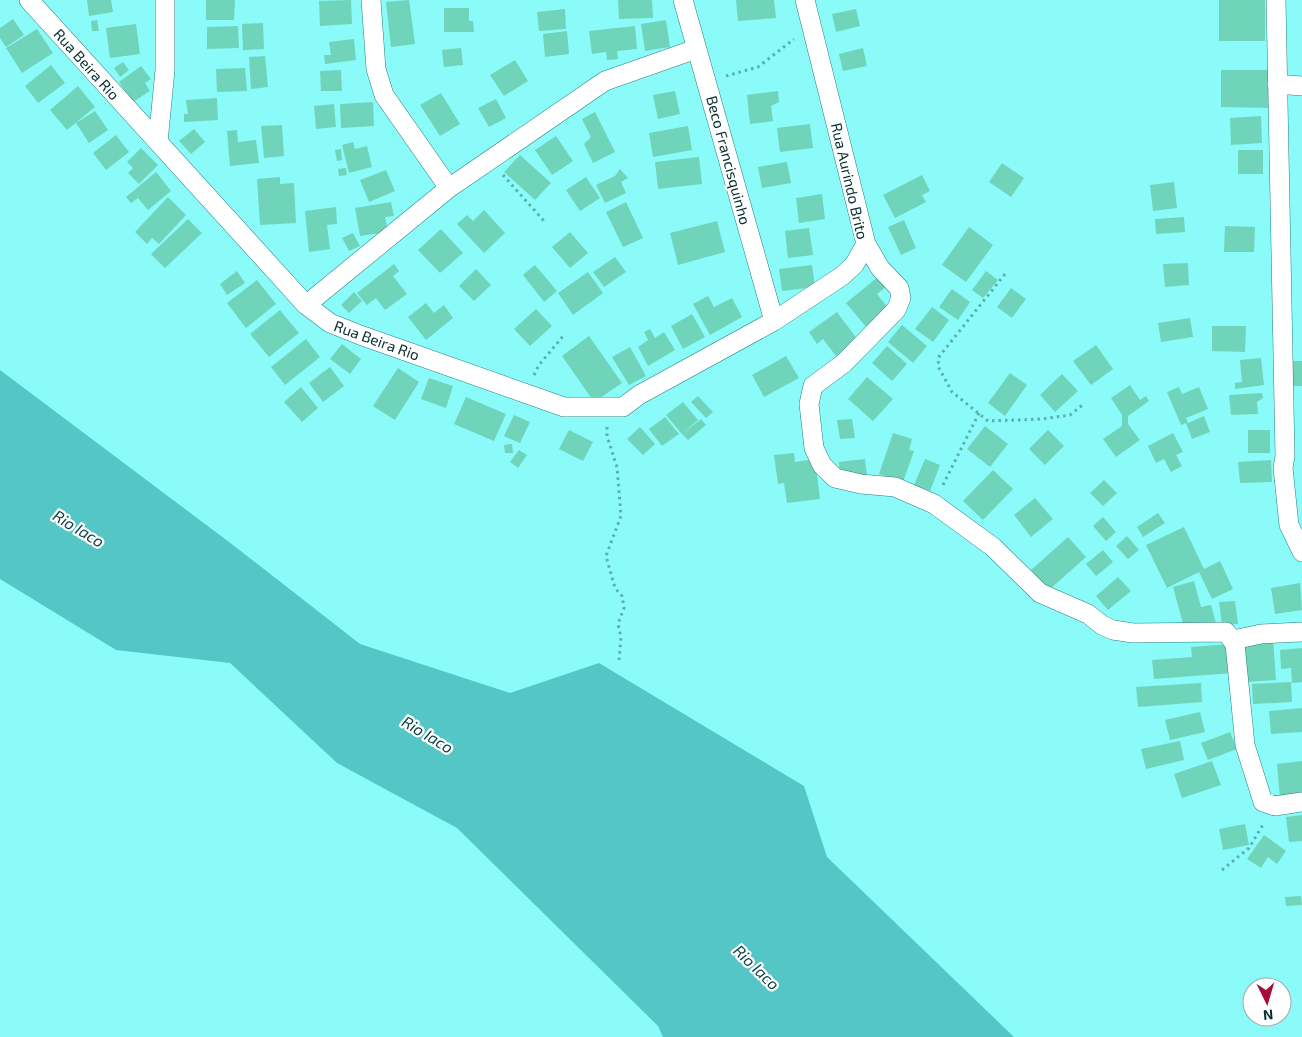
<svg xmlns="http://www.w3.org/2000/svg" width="1302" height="1037" font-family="'Exo 2',sans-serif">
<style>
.water{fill:#54c6c5}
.building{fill:#6fd4ba}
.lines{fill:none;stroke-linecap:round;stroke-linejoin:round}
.street-casing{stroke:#258080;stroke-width:20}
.path{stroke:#5aafae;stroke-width:3;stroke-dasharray:2.5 4;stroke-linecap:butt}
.street{stroke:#fff;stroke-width:19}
.labels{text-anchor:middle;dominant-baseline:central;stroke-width:4.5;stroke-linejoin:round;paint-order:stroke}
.street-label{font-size:15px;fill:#072e2d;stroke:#fff}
.water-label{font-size:16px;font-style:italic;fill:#0e4343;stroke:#fff}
</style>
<rect width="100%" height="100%" fill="#8bfbfa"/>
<path class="water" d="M0 370 233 545 360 644 510 693 599 663 804 786 827 857 1014 1037H663L658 1026 457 828 337 763 230 663 116 650 0 579Z"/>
<path class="building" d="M87 0H111L113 12 89 16Z
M206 0H235L234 20H206Z
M351 0 352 24 320 26 319 1Z
M409 0 415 44 391 47 386 2Z
M618 0H652L653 18 619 19Z
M736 0H774L776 18 738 21Z
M1219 0H1265V41H1219Z
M444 8H469V21H473L474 32H444Z
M565 9 566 29 539 31 537 12Z
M856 9 860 26 836 32 832 14Z
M13 19 24 35 6 47 0 38V28Z
M97 20 99 31H92L91 21Z
M666 20 670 47 645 51 641 24Z
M263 23 264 49 243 50 242 24Z
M136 24 140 54 110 58 106 28Z
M238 26 239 48 207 49V27Z
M635 26 637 49 617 51 618 59 607 60 606 52 592 54 589 31Z
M37 29 53 53 22 73 6 48Z
M567 31 569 54 545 57 543 34Z
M354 39 356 60 325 64 324 55H331L329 42Z
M461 48 463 65 444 67 442 50Z
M863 48 867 66 843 71 839 54Z
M265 56 268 87 251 89 249 57Z
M515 60 528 81 504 96 490 75Z
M123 62 129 70 120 77 114 68Z
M51 65 65 83 38 103 25 86Z
M141 66 151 79 145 83 150 91 133 102 119 82Z
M245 68 247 91 217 92 216 69Z
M341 70 342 91H321L320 71Z
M1221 70H1269V108L1221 107Z
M78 86 95 107 67 130 50 110Z
M675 91 680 114 658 119 653 95Z
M778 91 779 102 771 106 773 121 750 124 747 95Z
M441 93 460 124 440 136 420 105Z
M217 98 218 120 184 122V114H188L186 100Z
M496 99 506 118 489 127 478 108Z
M373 102 374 126 341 128 340 104Z
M334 104 336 127 316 129 314 106Z
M95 111 108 130 89 143 76 123Z
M595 112 615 152 593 163 584 144 591 137 582 119Z
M1261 116 1262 143 1231 145 1230 118Z
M810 124 813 148 780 152 777 128Z
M282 125 284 156 264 158 261 126Z
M688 126 692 150 653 157 649 133Z
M194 129 205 142 191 154 179 141Z
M237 130 238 142 256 140 259 163 230 166 227 131Z
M116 135 129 152 106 170 93 153Z
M556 136 573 161 552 175 535 150Z
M353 142 355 149 367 146 372 167 349 173 342 145Z
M141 148 158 165 139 184 128 173 133 168 127 162Z
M341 149 342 160 337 161 335 150Z
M1238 150H1263V174H1238Z
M520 155 551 183 535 200 504 172Z
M699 157 702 184 658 189 655 162Z
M787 162 791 183 762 188 758 167Z
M1002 163 1024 178 1011 197 989 182Z
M346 168 347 175 339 176 338 169Z
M620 169 628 178 621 182 626 193 605 203 596 185 615 176Z
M386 170 395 191 369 202 360 180Z
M156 172 171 191 148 210 138 198 131 203 126 197Z
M922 175 930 191 922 195 926 202 895 218 883 195Z
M280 177V184L294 183 296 223 260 225 257 179Z
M586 177 600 198 580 211 566 190Z
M1174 182 1177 208 1153 211 1150 185Z
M822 194 825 219 799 223 796 198Z
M168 197 186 215 159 244 152 238 147 244 135 232Z
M391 202 394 216 385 217 388 232 360 236 355 208Z
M626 202 643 238 623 247 606 212Z
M336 207 337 224 327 225 330 249 309 252 305 211Z
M484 210 505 233 484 253 457 224 467 215 473 221Z
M1184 217 1185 232 1156 234 1155 219Z
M188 219 202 233 165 268 151 254Z
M904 220 916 248 901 255 888 227Z
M717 221 725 252 678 265 670 233Z
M1225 226 1255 227 1254 252H1224Z
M969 227 993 245 966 282 942 265Z
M809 228 813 255 788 258 785 231Z
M441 229 463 253 440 273 418 250Z
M570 232 588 253 570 268 552 247Z
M353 233 360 246 349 251 342 238Z
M615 257 626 272 604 287 593 272Z
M1188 263 1189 285 1165 287 1163 264Z
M394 264 399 271 393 276 407 294 385 310 376 298 367 305 357 293Z
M535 265 557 291 544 302 523 275Z
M812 265 815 287 782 291 779 269Z
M476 269 491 285 474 301 459 286Z
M237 271 245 283 227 295 220 284Z
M986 271 998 280 983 298 972 290Z
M588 272 603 293 573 315 558 293Z
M878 277 886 287 877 294 890 310 867 328 846 303Z
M257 280 276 304 246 328 227 303Z
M1011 288 1026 299 1012 318 997 307Z
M952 289 970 302 958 320 939 307Z
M354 292 362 301 349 313 341 305Z
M708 296 714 307 732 298 742 317 710 335 693 304Z
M426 303 434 313 444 305 453 318 426 340 408 317Z
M932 307 949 320 933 342 915 329Z
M536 309 552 326 530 346 514 329Z
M280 310 299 333 269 357 250 334Z
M837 312 858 340 836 356 823 339 817 344 809 332Z
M692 314 705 337 683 349 671 326Z
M1190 318 1193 337 1161 342 1158 323Z
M902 325 927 346 913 363 888 342Z
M1212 326H1246L1245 352 1212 351Z
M650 329 655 338 664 332 675 350 648 366 638 347 648 340 644 332Z
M589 336 622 383 594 402 562 356Z
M306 339 320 357 285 385 271 367Z
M342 344 361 359 350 374 330 359Z
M1096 345 1113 369 1091 385 1073 361Z
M887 346 907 364 892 381 872 363Z
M630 347 646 376 629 385 612 357Z
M786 356 799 378 764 397 752 375Z
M1261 358 1264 385 1235 389V383L1242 382 1240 360Z
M1293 361H1302V386H1293Z
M330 367 344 386 323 402 309 383Z
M398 368 419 382 395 420 373 406Z
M1010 373 1027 385 1005 416 988 403Z
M1062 374 1078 391 1055 412 1040 395Z
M867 377 893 399 873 421 848 399Z
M429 378 453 386 446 408 421 399Z
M1130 385 1140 400 1146 396 1149 401 1128 416V424L1140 440 1116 457 1103 439 1122 426V415L1111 398Z
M301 387 318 408 302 422 284 402Z
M1179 387 1182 394 1199 387 1208 409 1186 418 1188 423 1204 416 1210 432 1192 439 1186 423 1181 425 1167 392Z
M1262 393 1263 398 1257 402 1258 414 1231 415 1229 395Z
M698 396 713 412 706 418 691 402Z
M466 397 506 414 494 441 454 424Z
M683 402 698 420 682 434 666 415Z
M514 415 530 422 520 443 504 436Z
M665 417 679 434 662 446 649 429Z
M701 419 706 425 688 440 682 434Z
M852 419 855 438 840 439 837 420Z
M985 426 1008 444 990 467 967 449Z
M640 427 655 444 643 455 627 439Z
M569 430 593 442 583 461 559 449Z
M1048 430 1064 446 1045 465 1029 449Z
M1248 430H1270V453H1248Z
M893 433 912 439 909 450 914 451 903 482 879 474Z
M1173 433 1183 452 1176 455 1182 466 1171 472 1164 459 1156 463 1148 446Z
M512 444 513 453H505L504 445Z
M519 450 527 455 518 468 510 462Z
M794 453 795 462 815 459 820 499 787 503 784 483 778 484 774 455Z
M865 459 867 476 840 479 839 462Z
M925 459 940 465 930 491 914 485Z
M1271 460 1272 482 1240 483 1238 462Z
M993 470 1013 489 983 520 963 501Z
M1104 480 1117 493 1103 506 1090 493Z
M1035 498 1053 519 1031 537 1014 515Z
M1158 513 1165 523 1143 537 1137 527Z
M1103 517 1116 532 1106 541 1093 526Z
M1184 527 1204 569 1220 561 1233 589 1212 599 1199 572 1167 588 1146 545Z
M1127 536 1139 550 1128 559 1116 546Z
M1068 537 1086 557 1049 590 1031 570Z
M1103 550 1113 562 1096 576 1086 564Z
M1118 577 1131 591 1108 610 1096 596Z
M1194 581 1201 607 1211 605 1216 623 1185 631 1173 587Z
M1300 583 1302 610 1275 614 1271 588Z
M1235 601 1238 624 1222 625 1219 602Z
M1273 638 1276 680 1246 682 1243 640Z
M1230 644 1233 673 1154 679 1152 660 1192 657 1191 647Z
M1302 648V682L1292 683 1291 668 1281 669 1280 650Z
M1291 682 1292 702 1253 704 1252 684Z
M1201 683 1202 702 1138 707 1136 687Z
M1302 708V732L1271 734 1269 711Z
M1200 712 1205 732 1170 740 1165 720Z
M1230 732 1237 749 1208 760 1201 743Z
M1180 741 1184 760 1146 769 1141 749Z
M1212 761 1221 785 1182 798 1174 774Z
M1302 761V796L1280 798 1277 764Z
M1302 815V841L1289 842 1286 817Z
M1245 824 1249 845 1223 850 1219 829Z
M1264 835 1286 851 1277 864 1268 857 1261 868 1247 859Z
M1301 896 1302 905 1286 906 1285 897Z"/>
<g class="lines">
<g class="street-casing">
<path id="street" d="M29 0 306 305 330 323 360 335 564 407H623L639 395 774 321 842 276 854 265 866 244 805 0
M371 0 376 69 384 95 449 188
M683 0 774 321
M1276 0 1285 456 1283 468 1289 525 1302 552
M1277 84 1302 86
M158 142 165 70V0
M866 244 880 268 899 288 901 298 896 310 844 363 813 386 809 404 814 448 822 465 835 478 861 484 895 487 934 504 993 547 1040 593 1088 614 1102 625 1113 630 1133 633 1226 632 1235 644 1245 745 1263 802 1275 806 1302 802
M306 305 449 188 605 81 696 49
M1233 640 1261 634 1302 632"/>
</g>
<path class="path" d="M726 76 758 67 794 39
M503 175 544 221
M1005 274 938 358 939 368 952 392 988 421 1042 419 1070 415 1085 403
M534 375 539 365 564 335
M607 427V436L617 467 621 516 606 556 615 588 622 596 624 608 618 624 621 637 619 661
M943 485 979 413
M1222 870 1249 848 1264 823"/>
<use href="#street" class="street"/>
</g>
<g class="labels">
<g class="street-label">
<text transform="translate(87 64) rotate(48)">Rua Beira Rio</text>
<text transform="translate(729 160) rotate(75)">Beco Francisquinho</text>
<text transform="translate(850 181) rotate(77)">Rua Aurindo Brito</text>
<text transform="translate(377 340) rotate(20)">Rua Beira Rio</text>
</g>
<g class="water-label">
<text transform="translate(79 528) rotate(31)">Rio Iaco</text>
<text transform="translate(428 734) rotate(31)">Rio Iaco</text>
<text transform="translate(757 967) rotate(44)">Rio Iaco</text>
</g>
</g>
<g transform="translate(1267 1002) rotate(175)"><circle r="24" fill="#ffffff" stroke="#9cabab"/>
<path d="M0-4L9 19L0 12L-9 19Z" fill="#a60c38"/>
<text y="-8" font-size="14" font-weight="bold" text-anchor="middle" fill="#072e2d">N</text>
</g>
</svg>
